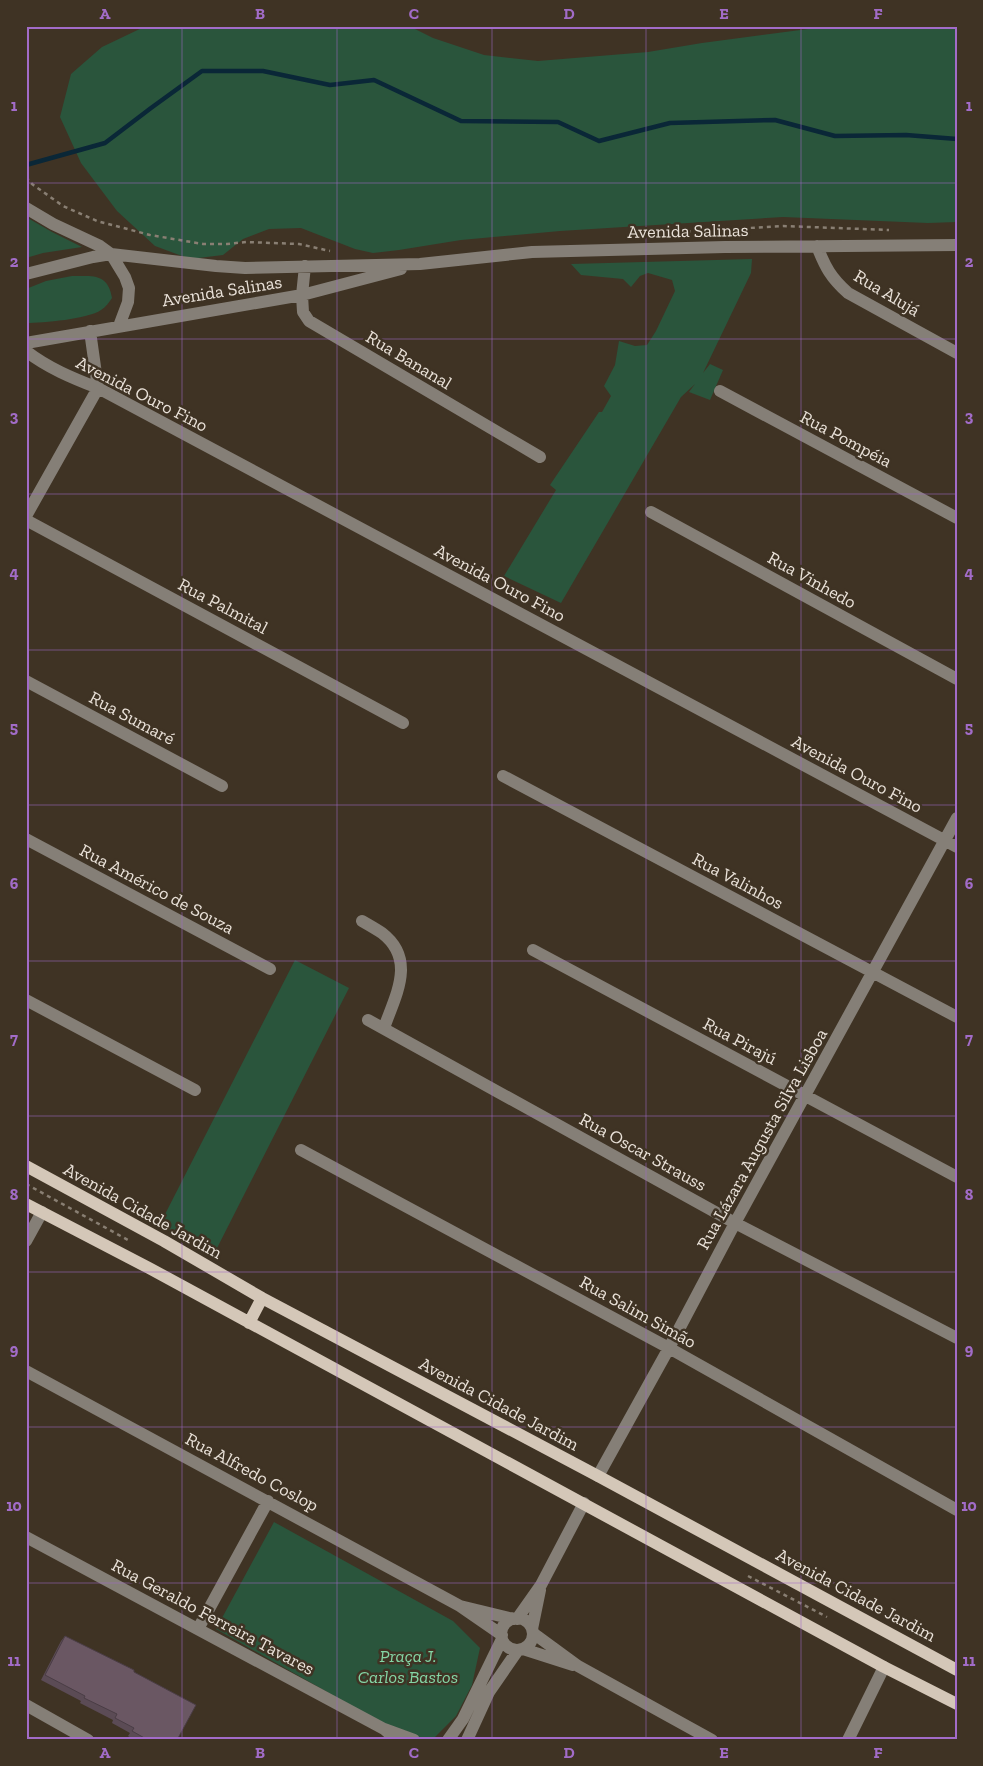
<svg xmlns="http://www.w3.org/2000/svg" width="983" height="1766" font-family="'Zilla Slab',serif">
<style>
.green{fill:#2a553c}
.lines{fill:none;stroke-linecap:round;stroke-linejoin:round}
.stream{stroke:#0a2737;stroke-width:4.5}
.path{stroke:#897f73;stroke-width:2.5;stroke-dasharray:4 4;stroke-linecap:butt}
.minor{stroke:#857f77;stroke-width:12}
.major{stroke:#d4c7b8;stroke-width:12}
.wall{fill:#5b4b55}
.building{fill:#6a5763;stroke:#4a3d45}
.grid{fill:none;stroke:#a26cc8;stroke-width:1;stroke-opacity:0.55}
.labels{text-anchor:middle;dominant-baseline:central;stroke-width:5;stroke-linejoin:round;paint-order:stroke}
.street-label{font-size:18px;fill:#eae2d9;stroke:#3f3324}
.park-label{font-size:18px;font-style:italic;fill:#84d6a5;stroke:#3f3324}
.neatline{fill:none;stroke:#a26cc8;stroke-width:2}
.grid-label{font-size:16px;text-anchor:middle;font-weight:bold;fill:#a26cc8}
</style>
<rect width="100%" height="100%" fill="#3f3324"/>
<path class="green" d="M146 26H409L433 38 484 55 538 61 648 52 702 43 831 26H957V222L928 223 783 217 560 231 461 240 399 250 373 253 355 249 301 228 269 229 243 239 223 255 190 259 155 246 117 211 81 163 60 117 71 74 102 47Z
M26 217 52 232 82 247 43 253 26 258Z
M752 259 751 273 703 373 710 364 723 370 710 400 689 392 695 384 681 397 561 603 504 576 556 490 550 485 599 412H602L611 396 604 386 615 365 619 341 635 346 647 345 656 331 675 291 672 280 648 273 640 276 631 287 623 279 581 275 571 264Z
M72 276C93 276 108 273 112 298 109 302 106 307 101 310 88 319 43 323 26 323V289L46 281Z
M295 960 349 988 214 1254 159 1226Z
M274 1522 453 1621 480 1648 472 1685 456 1716 432 1740H422L382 1723 216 1629Z"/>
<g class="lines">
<path class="stream" d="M26 165 105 143 151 108 202 71H263L330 85 374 80 461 121 558 122 599 141 670 123 775 120 835 136 906 135 957 139"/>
<path class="path" d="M26 177 32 184 63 206 97 221 150 235 203 244H227L246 242 299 244 330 251
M663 233 783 226 889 230
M26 1184 128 1240
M748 1576 827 1617"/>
<path class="minor" d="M26 208 53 224 100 246 111 254 125 277 129 288 128 302 119 326
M817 246C825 267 831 278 848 293L957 353
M305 266 302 295 303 312 309 321 540 457
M26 274 93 257 111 254 216 266 245 268 420 264 532 252 725 247 957 245
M90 331 98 388
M26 343 302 295 401 269
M26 351C48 368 72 378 98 388L957 847
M720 391 957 518
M651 512 957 679
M26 516 98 388
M26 520 403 723
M26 681 222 786
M503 776 957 1017
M26 839 270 969
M362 921C369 925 376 929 382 933 417 960 395 996 384 1028
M533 950 957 1177
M26 1000 195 1090
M368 1020 735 1223 957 1338
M301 1150 669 1348 957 1510
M26 1241 42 1212
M26 1371 460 1606
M598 1476 669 1348 735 1223 957 818
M26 1537 384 1729
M501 1634a16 16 0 1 1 32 0a16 16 0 1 1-32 0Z
M517 1619 541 1585 584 1503
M198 1629 268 1501
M532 1629 540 1590
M533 1633 578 1666 712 1740
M502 1635 460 1606 513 1619
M523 1649 573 1665
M26 1705 88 1740
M397 1740 384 1729 414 1740
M448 1740 463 1719 502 1639
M467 1740 489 1692 518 1650
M848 1740 884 1667"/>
<path class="major" d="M26 1166 164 1241 262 1298 598 1476 957 1670
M26 1204 149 1268 884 1667 957 1704
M249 1323 262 1298"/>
</g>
<path class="wall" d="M65 1636 134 1672 177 1740H134L128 1736 130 1733 112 1723 113 1720 80 1703 81 1701 41 1680 61 1641Z"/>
<path class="building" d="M65 1636 134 1670V1672L196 1705 177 1740H148L132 1731 134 1728 115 1718 117 1714 84 1698 85 1696 45 1675Z"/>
<path class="grid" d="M182 26V1740M337 26V1740M492 26V1740M646 26V1740M801 26V1740M26 183H957M26 339H957M26 494H957M26 650H957M26 805H957M26 961H957M26 1116H957M26 1272H957M26 1427H957M26 1583H957"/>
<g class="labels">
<g class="street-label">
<text transform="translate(688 231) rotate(-1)">Avenida Salinas</text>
<text transform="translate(222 291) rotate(-9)">Avenida Salinas</text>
<text transform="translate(887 293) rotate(31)">Rua Alujá</text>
<text transform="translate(409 360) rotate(31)">Rua Bananal</text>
<text transform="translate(142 394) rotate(27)">Avenida Ouro Fino</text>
<text transform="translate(846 439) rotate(28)">Rua Pompéia</text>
<text transform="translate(812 580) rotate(29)">Rua Vinhedo</text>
<text transform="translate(500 583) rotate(28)">Avenida Ouro Fino</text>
<text transform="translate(223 606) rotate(28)">Rua Palmital</text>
<text transform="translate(132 718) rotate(28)">Rua Sumaré</text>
<text transform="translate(857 774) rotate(28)">Avenida Ouro Fino</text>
<text transform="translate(738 881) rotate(28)">Rua Valinhos</text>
<text transform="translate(157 889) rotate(28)">Rua Américo de Souza</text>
<text transform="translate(740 1041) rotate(28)">Rua Pirajú</text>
<text transform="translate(762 1139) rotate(-61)">Rua Lázara Augusta Silva Lisboa</text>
<text transform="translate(643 1152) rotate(29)">Rua Oscar Strauss</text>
<text transform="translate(143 1211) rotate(29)">Avenida Cidade Jardim</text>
<text transform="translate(638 1312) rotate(29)">Rua Salim Simão</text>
<text transform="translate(499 1404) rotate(28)">Avenida Cidade Jardim</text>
<text transform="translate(252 1472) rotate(28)">Rua Alfredo Coslop</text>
<text transform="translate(856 1595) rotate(28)">Avenida Cidade Jardim</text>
<text transform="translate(213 1617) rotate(28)">Rua Geraldo Ferreira Tavares</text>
</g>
<g class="park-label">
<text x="408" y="1656">Praça J.<tspan x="408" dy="21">Carlos Bastos</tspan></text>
</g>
</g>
<rect width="983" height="1766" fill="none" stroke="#3f3324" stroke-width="55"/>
<rect x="28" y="28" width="928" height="1710" class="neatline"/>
<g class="grid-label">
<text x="105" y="19">A</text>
<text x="260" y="19">B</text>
<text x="414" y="19">C</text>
<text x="569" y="19">D</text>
<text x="724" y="19">E</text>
<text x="878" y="19">F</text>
<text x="14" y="111">1</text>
<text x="969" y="111">1</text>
<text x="14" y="267">2</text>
<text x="969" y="267">2</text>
<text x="14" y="422">3</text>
<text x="969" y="422">3</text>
<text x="14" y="578">4</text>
<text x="969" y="578">4</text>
<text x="14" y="733">5</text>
<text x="969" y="733">5</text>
<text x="14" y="889">6</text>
<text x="969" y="889">6</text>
<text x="14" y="1044">7</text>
<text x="969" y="1044">7</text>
<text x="14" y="1200">8</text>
<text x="969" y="1200">8</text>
<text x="14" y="1355">9</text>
<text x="969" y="1355">9</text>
<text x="14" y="1511">10</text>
<text x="969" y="1511">10</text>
<text x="14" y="1666">11</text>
<text x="969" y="1666">11</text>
<text x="105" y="1758">A</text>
<text x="260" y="1758">B</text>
<text x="414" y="1758">C</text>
<text x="569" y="1758">D</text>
<text x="724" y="1758">E</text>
<text x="878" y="1758">F</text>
</g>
</svg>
